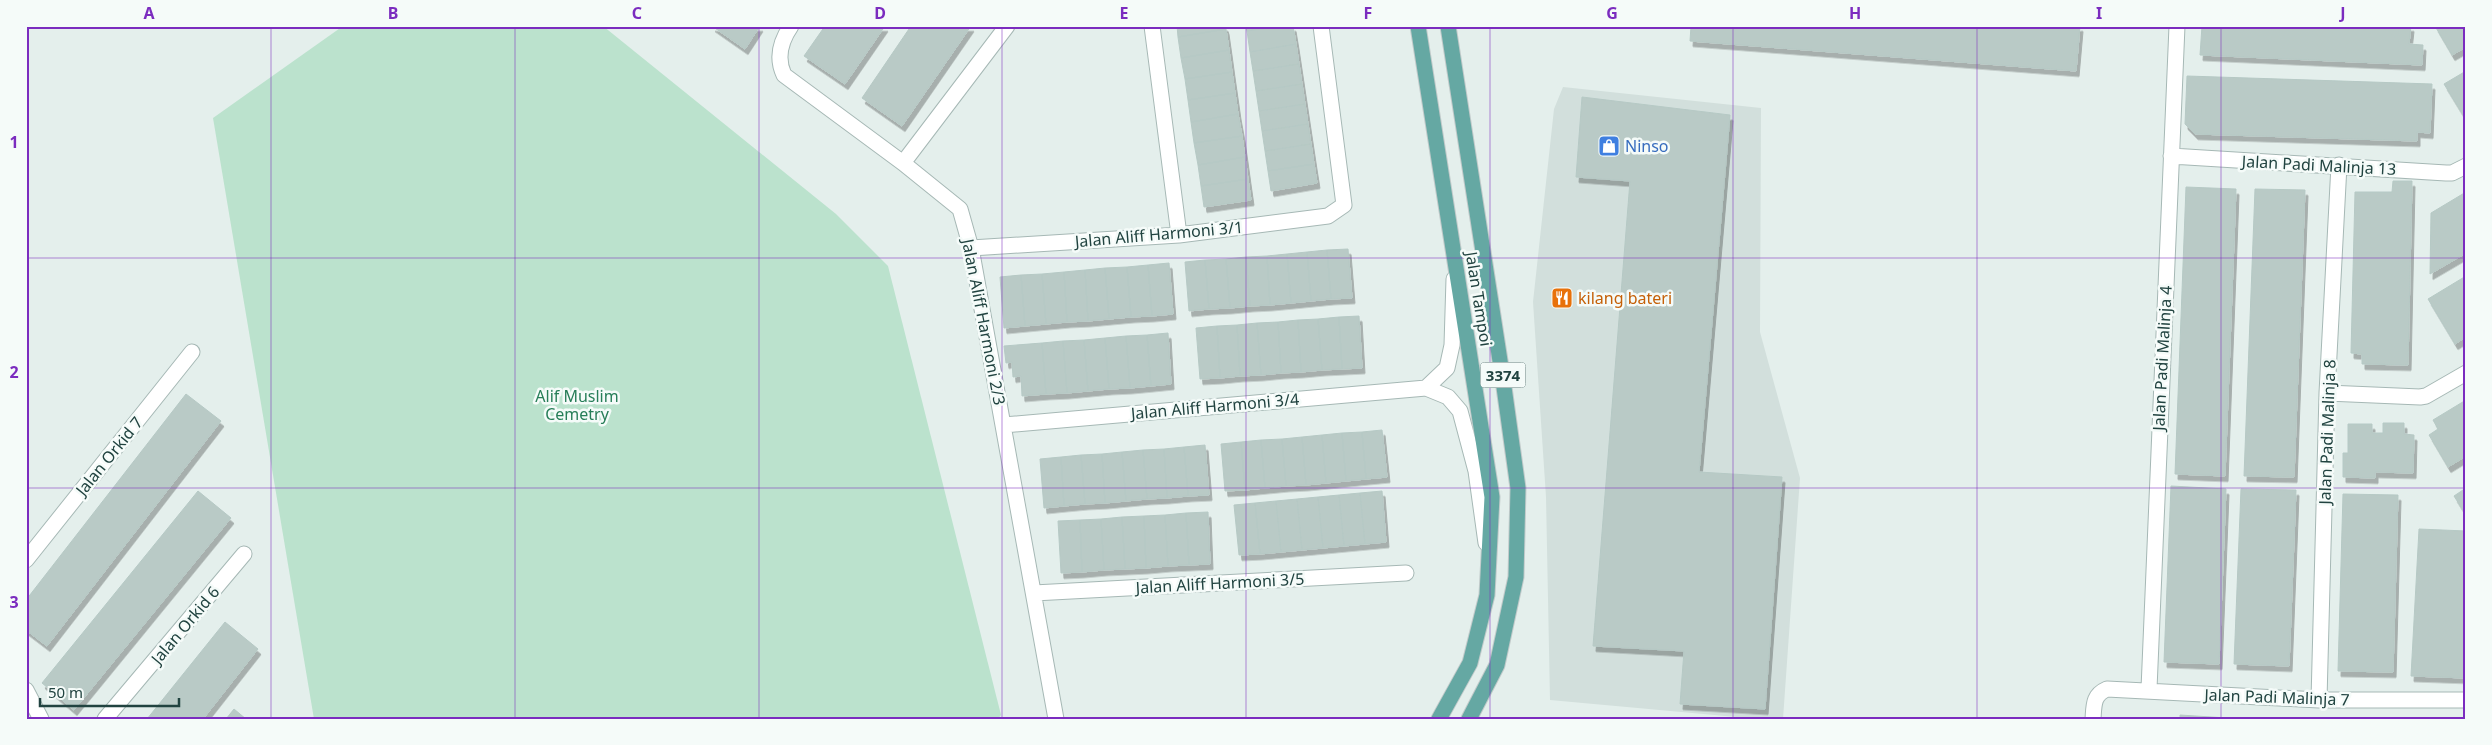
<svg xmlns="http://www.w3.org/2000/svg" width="2492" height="745" font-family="'Noto Sans',sans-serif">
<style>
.built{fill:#d2dfdc}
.green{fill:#bbe2cd}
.building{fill:#b9cac6;stroke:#b6c9c5;filter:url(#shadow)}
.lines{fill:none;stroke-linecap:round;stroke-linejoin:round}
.minor-casing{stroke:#a6b8b5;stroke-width:17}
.major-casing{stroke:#c1caca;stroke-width:17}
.minor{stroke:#fff;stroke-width:15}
.major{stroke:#65a8a3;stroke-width:15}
.grid{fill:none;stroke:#7b2cbf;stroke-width:1;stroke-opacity:0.55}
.labels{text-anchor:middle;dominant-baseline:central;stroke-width:5;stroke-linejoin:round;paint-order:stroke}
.shield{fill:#f5fbf9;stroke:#617a78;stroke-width:1}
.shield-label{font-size:15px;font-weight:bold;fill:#214340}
.shop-label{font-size:16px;fill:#366cbe;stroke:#f5fbf9;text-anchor:start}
.street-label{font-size:16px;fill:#214340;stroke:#f5fbf9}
.food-label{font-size:16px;fill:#c56008;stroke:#f5fbf9;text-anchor:start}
.park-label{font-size:16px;fill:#277e58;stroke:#f5fbf9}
.neatline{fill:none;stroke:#7b2cbf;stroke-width:2}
.grid-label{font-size:16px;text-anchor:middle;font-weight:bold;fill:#7b2cbf}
</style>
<defs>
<filter id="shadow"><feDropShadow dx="3" dy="5.5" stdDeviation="0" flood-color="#0004"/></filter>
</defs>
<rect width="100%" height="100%" fill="#e4efec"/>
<path class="built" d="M1563 87 1761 108 1760 332 1800 478 1783 719H1758L1550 700 1546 497 1533 302 1554 109Z"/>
<path class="green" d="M343 26H603L836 214 888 266 1001 715 998 719H314L213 118Z"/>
<path class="building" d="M712 26H760L745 49Z
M825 26H885L845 84 804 56Z
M911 26H971L902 126 862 98Z
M1177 26H1225L1226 29 1178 37Z
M1246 26H1281L1247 31Z
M1281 26H1293L1296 44 1250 52 1247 31Z
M1691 26H2080L2076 71 1690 41Z
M2202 26H2411L2409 44 2423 45 2422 65 2200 55Z
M2435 26H2466V47L2452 55Z
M1226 29 1229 50 1181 58 1178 37Z
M1296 44 1299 64 1253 71 1250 52Z
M1229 50 1232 72 1185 79 1181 58Z
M1299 64 1302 84 1256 91 1253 71Z
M2466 71V120L2444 84Z
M1232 72 1235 93 1188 100 1185 79Z
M2187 76 2432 84 2430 133 2417 132V141L2195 134 2185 124Z
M1302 84 1305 104 1259 111 1256 91Z
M1235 93 1238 114 1191 122 1188 100Z
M1582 97 1730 115 1699 472 1782 477 1765 709 1680 704 1684 651 1593 646 1630 181 1576 177Z
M1305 104 1308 124 1262 131 1259 111Z
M1238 114 1242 136 1194 143 1191 122Z
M1308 124 1311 144 1265 151 1262 131Z
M1242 136 1245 157 1198 165 1194 143Z
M1311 144 1314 164 1268 171 1265 151Z
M1245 157 1248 179 1201 186 1198 165Z
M1314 164 1317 183 1271 191 1268 171Z
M1248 179 1251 200 1204 207 1201 186Z
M2393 181H2412L2408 365 2362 364V354L2351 353 2355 192H2392Z
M2186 187 2236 189 2225 476 2175 474Z
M2255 189 2305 190 2294 477 2244 476Z
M2466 192V253L2430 274 2431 213Z
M1348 249 1352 298 1331 299 1327 250Z
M1327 250 1331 299 1311 301 1307 252Z
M1307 252 1311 301 1291 303 1287 254Z
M1287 254 1291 303 1270 305 1267 256Z
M1267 256 1270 305 1250 306 1246 257Z
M1246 257 1250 306 1230 308 1226 259Z
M1226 259 1230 308 1209 309 1205 260Z
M1205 260 1209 309 1189 311 1185 262Z
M1169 263 1173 314 1152 316 1148 265Z
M1148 265 1152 316 1131 317 1127 267Z
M1127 267 1131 317 1109 319 1105 268Z
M1105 268 1109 319 1088 321 1085 270Z
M1085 270 1088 321 1067 322 1064 272Z
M1064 272 1067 322 1046 324 1042 274Z
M1042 274 1046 324 1025 326 1021 275Z
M1021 275 1025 326 1004 328 1000 277Z
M2466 276V337L2455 344 2428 299Z
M1359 316 1362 368 1342 369 1339 317Z
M1339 317 1342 369 1322 370 1318 319Z
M1318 319 1322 370 1301 372 1298 320Z
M1298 320 1301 372 1281 373 1278 322Z
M1278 322 1281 373 1261 375 1257 323Z
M1257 323 1261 375 1240 376 1237 325Z
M1237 325 1240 376 1220 378 1217 326Z
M1217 326 1220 378 1200 379 1196 328Z
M1168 333 1171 384 1151 386 1147 335Z
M1147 335 1151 386 1130 388 1126 336Z
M1126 336 1130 388 1109 389 1105 338Z
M1105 338 1109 389 1088 391 1084 340Z
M1084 340 1088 391 1067 393 1063 341Z
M1063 341 1067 393 1046 394 1042 343Z
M1042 343 1046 394 1022 396 1021 376 1013 377 1012 362 1006 363 1004 346Z
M186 394 221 421 47 646 26 630V600Z
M2466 400V456L2448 467 2429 435 2438 429 2433 420Z
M2383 423H2404V434L2414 435 2413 473 2375 472V478L2343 477V453H2348V424H2372V433H2383Z
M1382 430 1387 477 1366 479 1362 432Z
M1362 432 1366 479 1346 481 1342 433Z
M1342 433 1346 481 1326 483 1322 435Z
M1322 435 1326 483 1306 485 1302 437Z
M1302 437 1306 485 1286 486 1282 439Z
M1282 439 1286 486 1265 488 1261 440Z
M1261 440 1265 488 1245 490 1241 442Z
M1241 442 1245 490 1225 491 1221 444Z
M1205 445 1209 495 1188 496 1184 447Z
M1184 447 1188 496 1167 498 1164 449Z
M1164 449 1167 498 1147 499 1143 450Z
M1143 450 1147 499 1126 501 1122 452Z
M1122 452 1126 501 1105 503 1102 454Z
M1102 454 1105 503 1085 504 1081 455Z
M1081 455 1085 504 1064 506 1061 457Z
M1061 457 1064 506 1044 508 1040 459Z
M2171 486 2226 489 2219 664 2164 662Z
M2466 488V515L2454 496Z
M2241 489 2296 490 2289 666 2234 664Z
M198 491 231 518 74 710 42 683Z
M1382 491 1386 542 1365 544 1360 493Z
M1360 493 1365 544 1344 546 1339 495Z
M2343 494 2398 495 2393 672 2338 671Z
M1339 495 1344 546 1323 548 1318 497Z
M1318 497 1323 548 1302 550 1297 499Z
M1297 499 1302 550 1281 552 1276 501Z
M1276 501 1281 552 1260 554 1255 503Z
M1255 503 1260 554 1239 555 1234 505Z
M1208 512 1210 564 1189 565 1186 513Z
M1186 513 1189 565 1168 566 1165 515Z
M1165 515 1168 566 1146 568 1144 516Z
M1144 516 1146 568 1125 569 1122 517Z
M1122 517 1125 569 1104 570 1101 519Z
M1101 519 1104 570 1082 572 1080 520Z
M1080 520 1082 572 1061 573 1058 521Z
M2419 529 2466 531V678L2411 676Z
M225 622 258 649 203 719H147Z
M234 709 246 719H226Z
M2180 715 2243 719H2180Z"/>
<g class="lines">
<g class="minor-casing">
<path id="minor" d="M791 26C780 42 776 58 784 75L903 163 960 209 971 248 1056 719
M1152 26 1179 235
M2171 156 2446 173H2452L2466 166
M903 163 1007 26
M971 248 1179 235 1328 216 1344 205 1321 26
M1426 388 1447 368 1452 345 1454 279
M2327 393 2420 397 2426 396 2466 373
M1004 425 1426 388 1448 397 1460 411 1476 471 1486 543
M26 560 192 352
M1034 593 1406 573
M2149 689 2177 26
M26 690 41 719
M2319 700 2327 393 2339 165
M105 719 244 554
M2093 719C2094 705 2093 695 2107 689L2319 700H2466"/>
</g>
<g class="major-casing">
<path id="major" d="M1418 26 1492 497 1487 595 1470 663 1439 719
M1448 26 1503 380 1518 488 1516 577 1497 665 1469 719"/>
</g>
<use href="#minor" class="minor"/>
<use href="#major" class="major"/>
</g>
<path class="grid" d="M271 26V719M515 26V719M759 26V719M1002 26V719M1246 26V719M1490 26V719M1733 26V719M1977 26V719M2221 26V719M26 258H2466M26 488H2466"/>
<defs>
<g id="shop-square" transform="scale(1.125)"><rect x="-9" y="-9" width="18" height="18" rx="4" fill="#3f7fe0" stroke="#f5fbf9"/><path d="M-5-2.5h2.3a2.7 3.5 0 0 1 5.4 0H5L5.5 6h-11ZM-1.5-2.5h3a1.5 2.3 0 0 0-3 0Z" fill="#fff"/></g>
<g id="restaurant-square" transform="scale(1.125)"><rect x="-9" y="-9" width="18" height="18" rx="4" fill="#e8710a" stroke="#f5fbf9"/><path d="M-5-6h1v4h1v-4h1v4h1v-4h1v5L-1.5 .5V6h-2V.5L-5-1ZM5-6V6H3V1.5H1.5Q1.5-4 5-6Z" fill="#fff"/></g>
</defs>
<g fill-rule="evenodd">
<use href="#shop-square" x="1609" y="146"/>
<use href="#restaurant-square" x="1562" y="298"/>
</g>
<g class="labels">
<rect class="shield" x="1480.5" y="362.5" width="45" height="25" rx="4"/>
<g class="shield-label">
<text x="1503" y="375">3374</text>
</g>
<g class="shop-label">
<text x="1625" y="146">Ninso</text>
</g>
<g class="street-label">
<text transform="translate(2319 165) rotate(3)">Jalan Padi Malinja 13</text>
<text transform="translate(1159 234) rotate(-5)">Jalan Aliff Harmoni 3/1</text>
<text transform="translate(1479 299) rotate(81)">Jalan Tampoi</text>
<text transform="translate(984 322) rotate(79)">Jalan Aliff Harmoni 2/3</text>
<text transform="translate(2162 358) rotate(-87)">Jalan Padi Malinja 4</text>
<text transform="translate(1215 406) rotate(-5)">Jalan Aliff Harmoni 3/4</text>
<text transform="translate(2327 432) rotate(-88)">Jalan Padi Malinja 8</text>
<text transform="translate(109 456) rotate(-51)">Jalan Orkid 7</text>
<text transform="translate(1220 583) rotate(-3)">Jalan Aliff Harmoni 3/5</text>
<text transform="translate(185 625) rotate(-50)">Jalan Orkid 6</text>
<text transform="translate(2277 697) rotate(2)">Jalan Padi Malinja 7</text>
</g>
<g class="food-label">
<text x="1578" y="298">kilang bateri</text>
</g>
<g class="park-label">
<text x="577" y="396">Alif Muslim<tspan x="577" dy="18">Cemetry</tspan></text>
</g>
</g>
<rect width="2492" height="745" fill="none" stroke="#f5fbf9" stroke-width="55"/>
<path d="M40 698v8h139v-8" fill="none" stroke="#214340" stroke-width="2.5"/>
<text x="48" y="698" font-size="15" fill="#214340" stroke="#f5fbf9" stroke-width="4" paint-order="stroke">50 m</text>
<rect x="28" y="28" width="2436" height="690" class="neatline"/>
<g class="grid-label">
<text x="149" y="19">A</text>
<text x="393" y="19">B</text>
<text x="637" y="19">C</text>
<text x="880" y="19">D</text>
<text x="1124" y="19">E</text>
<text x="1368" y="19">F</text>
<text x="1612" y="19">G</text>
<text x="1855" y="19">H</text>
<text x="2099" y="19">I</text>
<text x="2343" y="19">J</text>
<text x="14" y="148">1</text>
<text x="14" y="378">2</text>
<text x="14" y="608">3</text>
</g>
</svg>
